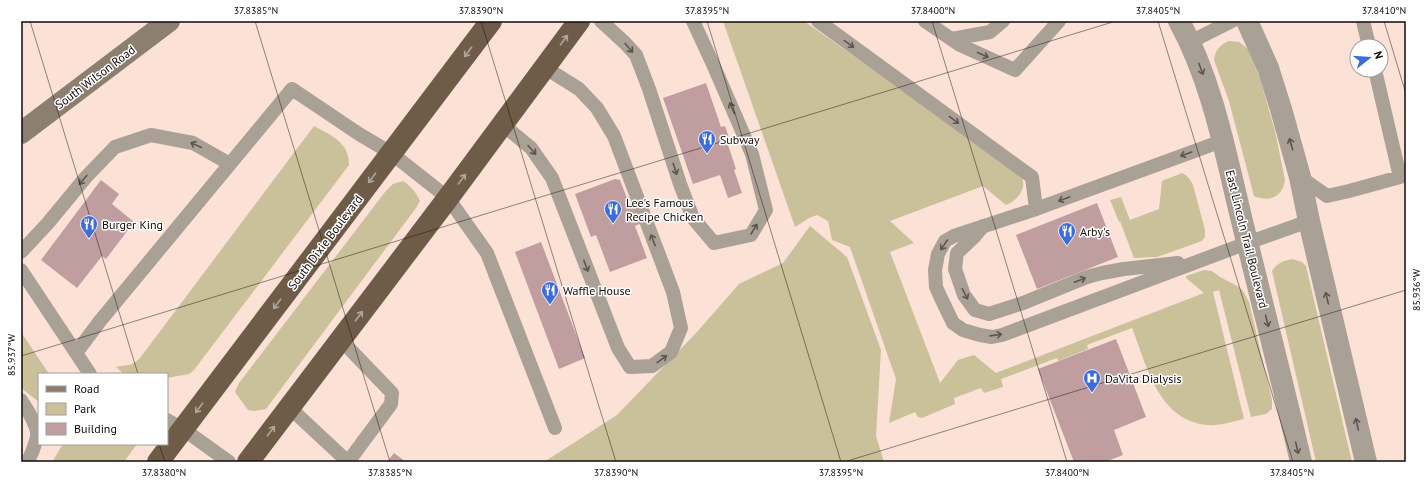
<svg xmlns="http://www.w3.org/2000/svg" width="1427" height="483" font-family="'PT Sans',sans-serif">
<style>
.green{fill:#cac19b}
.building{fill:#c09d9f}
.lines{fill:none;stroke-linecap:round;stroke-linejoin:round}
.service{stroke:#aaa196;stroke-width:14}
.tertiary{stroke:#aaa196;stroke-width:22}
.secondary{stroke:#8c7f70;stroke-width:22}
.trunk{stroke:#6e5c48;stroke-width:22}
.oneway{stroke:#afa59a}
.oneway2{stroke:#5f554e}
.ticks{fill:none;stroke:#140906;stroke-width:1;stroke-opacity:0.45}
.labels{text-anchor:middle;dominant-baseline:central;stroke-width:3;stroke-linejoin:round;paint-order:stroke}
.street-label{font-size:12px;fill:#140906;stroke:#fff}
.poi-label{font-size:12px;fill:#140906;stroke:#fff;text-anchor:start}
.neatline{fill:none;stroke:#140906;stroke-width:1.5}
.ticks-label{font-size:10px;text-anchor:middle;fill:#140906}
</style>
<rect width="100%" height="100%" fill="#fbe1d6"/>
<path class="green" d="M723 21H804L1016 170C1018 172 1021 175 1022 178 1027 190 1016 201 1006 205L983 186 890 221 914 243 890 252 940 383 958 360 974 355 996 373 1204 293 1186 278V276L1204 270 1212 271 1220 277 1239 287 1243 291 1249 302 1272 400V409L1266 414 1251 417 1219 290 1213 292 1244 419C1232 422 1219 426 1207 425 1158 420 1147 366 1132 328L1087 345 1088 349 1058 361 1057 358 1001 379 1003 387 984 393 981 388 954 398 955 404 922 418 918 417 915 412 889 423 896 379 850 247 832 240 828 221 817 215 809 218 795 227Z
M1229 41 1239 42 1248 49 1260 79 1275 131 1285 180C1283 196 1270 203 1254 196L1229 101 1214 60C1215 50 1220 45 1229 41Z
M314 126C332 136 349 142 349 165L194 370 189 374 167 378V374H124L116 367C127 364 130 368 140 358Z
M1182 173C1188 176 1190 179 1193 185L1205 230V237L1202 241 1157 257 1134 258 1120 221 1119 222 1110 200 1121 197 1130 220 1159 209 1162 181Z
M403 181C411 186 416 192 420 201L416 208 266 409 254 411 248 410 235 392 239 383 385 192 393 184Z
M810 226 847 257 881 350 876 436 884 462H544L617 415 697 332 739 284 783 263Z
M1292 259 1302 262 1306 266 1352 462H1316L1272 271C1277 263 1283 261 1292 259Z
M21 332 49 374H39V402L21 388Z
M63 444H137L124 462H52Z"/>
<path class="building" d="M706 83 721 127 725 126 729 138 726 139 736 169 734 170 742 193 728 198 720 175 693 184 663 98Z
M615 179 620 180 630 206 635 204 642 223 635 226 647 258 610 272 596 235 591 237 575 194Z
M101 180 119 194 112 204 134 222 106 259 102 256 77 288 41 260Z
M1097 203 1118 257 1037 289 1016 235Z
M541 242 585 358 559 369 515 252Z
M1116 339 1146 417 1114 430 1123 455 1105 462H1074L1038 369Z
M394 453 406 462H387Z"/>
<g class="lines">
<path class="service" d="M601 21 625 43 636 55 649 89 680 184 693 218 714 243 751 235 766 210 752 154 712 62 693 21
M818 21 1032 177 1036 209
M925 21 960 45 1015 70 1059 21
M1363 21 1369 46
M952 39 990 32 1003 21
M1190 42 1232 21
M502 124 531 148 552 178 618 348 630 367 652 366 671 352 681 328 673 292 614 136 597 108 579 89 544 67
M1222 141 1036 209 954 236 945 241 938 254 935 270 936 287 940 296 953 323 963 330 980 335 992 337 1002 335 1247 243 1309 221
M1300 177 1327 196 1349 191 1400 177 1375 70
M983 226 974 237 957 253 955 269 964 295 975 310 989 314 1023 303 1087 277 1102 273 1124 269 1178 263
M21 252 48 223 86 177 115 147 151 135 193 143 230 164
M21 270 90 374
M341 340 392 393 391 404 348 462
M76 353 100 321 292 89 359 134 391 153 448 198 487 253 555 428
M21 400C27 410 35 420 37 432 38 439 31 456 27 462
M289 407 348 462
M167 420 183 429 229 462"/>
<path class="tertiary" d="M1179 21C1212 81 1225 151 1241 217 1261 299 1282 380 1301 462
M1247 21 1268 68 1281 109 1300 177 1309 221 1366 462"/>
<path class="secondary" d="M21 133 169 21"/>
<path class="trunk" d="M158 462 491 21
M248 462 448 198 579 21"/>
</g>
<defs><path id="oneway-shaft" d="M-6 0H5M1.5-3L5.5 0L1.5 3" fill="none" stroke-width="1.6" stroke-linecap="round" stroke-linejoin="round"/></defs>
<g class="oneway">
<use href="#oneway-shaft" transform="translate(564 40) rotate(-53)"/>
<use href="#oneway-shaft" transform="translate(468 52) rotate(127)"/>
<use href="#oneway-shaft" transform="translate(372 178) rotate(127)"/>
<use href="#oneway-shaft" transform="translate(462 179) rotate(-54)"/>
<use href="#oneway-shaft" transform="translate(277 304) rotate(127)"/>
<use href="#oneway-shaft" transform="translate(359 316) rotate(-53)"/>
<use href="#oneway-shaft" transform="translate(199 408) rotate(127)"/>
<use href="#oneway-shaft" transform="translate(271 431) rotate(-53)"/>
</g>
<g class="oneway2">
<use href="#oneway-shaft" transform="translate(849 44) rotate(36)"/>
<use href="#oneway-shaft" transform="translate(629 48) rotate(49)"/>
<use href="#oneway-shaft" transform="translate(983 55) rotate(24)"/>
<use href="#oneway-shaft" transform="translate(1201 69) rotate(69)"/>
<use href="#oneway-shaft" transform="translate(732 108) rotate(-113)"/>
<use href="#oneway-shaft" transform="translate(954 120) rotate(36)"/>
<use href="#oneway-shaft" transform="translate(1291 144) rotate(-106)"/>
<use href="#oneway-shaft" transform="translate(196 145) rotate(-155)"/>
<use href="#oneway-shaft" transform="translate(532 150) rotate(49)"/>
<use href="#oneway-shaft" transform="translate(1186 154) rotate(160)"/>
<use href="#oneway-shaft" transform="translate(675 169) rotate(72)"/>
<use href="#oneway-shaft" transform="translate(83 180) rotate(130)"/>
<use href="#oneway-shaft" transform="translate(1064 199) rotate(160)"/>
<use href="#oneway-shaft" transform="translate(754 229) rotate(-59)"/>
<use href="#oneway-shaft" transform="translate(653 240) rotate(-111)"/>
<use href="#oneway-shaft" transform="translate(944 245) rotate(124)"/>
<use href="#oneway-shaft" transform="translate(586 266) rotate(69)"/>
<use href="#oneway-shaft" transform="translate(1080 280) rotate(-21)"/>
<use href="#oneway-shaft" transform="translate(965 294) rotate(62)"/>
<use href="#oneway-shaft" transform="translate(1327 298) rotate(-103)"/>
<use href="#oneway-shaft" transform="translate(1267 321) rotate(76)"/>
<use href="#oneway-shaft" transform="translate(996 335) rotate(-8)"/>
<use href="#oneway-shaft" transform="translate(662 359) rotate(-36)"/>
<use href="#oneway-shaft" transform="translate(1357 424) rotate(-103)"/>
<use href="#oneway-shaft" transform="translate(1297 448) rotate(77)"/>
</g>
<path class="ticks" d="M30 21 138 374M255 21 390 462M481 21 616 462M707 21 841 462M932 21 1067 462M1158 21 1293 462M1384 21 1406 94M21 356 1116 21M159 444 165 462M844 462 1406 290"/>
<defs>
<g id="restaurant-pin" transform="scale(0.9)"><path d="M0 17L-7.5 6A9.5 9.5 0 1 1 7.5 6Z" fill="#3d6cdd" stroke="#fff"/><path d="M-5-6h1v4h1v-4h1v4h1v-4h1v5L-1.5 .5V6h-2V.5L-5-1ZM5-6V6H3V1.5H1.5Q1.5-4 5-6Z" fill="#fff"/></g>
<g id="hospital-pin" transform="scale(0.9)"><path d="M0 17L-7.5 6A9.5 9.5 0 1 1 7.5 6Z" fill="#3d6cdd" stroke="#fff"/><path d="M-5-5h3v3.5h4V-5h3V5h-3V1.5h-4V5h-3Z" fill="#fff"/></g>
</defs>
<g fill-rule="evenodd">
<use href="#restaurant-pin" x="707" y="139"/>
<use href="#restaurant-pin" x="613" y="209"/>
<use href="#restaurant-pin" x="89" y="224"/>
<use href="#restaurant-pin" x="1067" y="231"/>
<use href="#restaurant-pin" x="550" y="290"/>
<use href="#hospital-pin" x="1092" y="378"/>
</g>
<g class="labels">
<g class="street-label">
<text transform="translate(95 77) rotate(-37)">South Wilson Road</text>
<text transform="translate(1247 239) rotate(76)">East Lincoln Trail Boulevard</text>
<text transform="translate(325 242) rotate(-53)">South Dixie Boulevard</text>
</g>
<g class="poi-label">
<text x="720" y="139">Subway</text>
<text x="626" y="202">Lee's Famous<tspan x="626" dy="14">Recipe Chicken</tspan></text>
<text x="102" y="224">Burger King</text>
<text x="1080" y="231">Arby's</text>
<text x="563" y="290">Waffle House</text>
<text x="1105" y="378">DaVita Dialysis</text>
</g>
</g>
<rect width="1427" height="483" fill="none" stroke="#ffffff" stroke-width="44"/>
<rect x="38" y="373" width="130" height="72" fill="#ffffff" stroke="#a19d9b"/>
<rect x="46" y="386" width="20" height="6" fill="#8c7f70" stroke="#a19d9b"/>
<text x="74" y="393" font-size="12" fill="#140906">Road</text>
<rect x="46" y="403" width="20" height="12" fill="#cac19b" stroke="#a19d9b"/>
<text x="74" y="413" font-size="12" fill="#140906">Park</text>
<rect x="46" y="423" width="20" height="12" fill="#c09d9f" stroke="#a19d9b"/>
<text x="74" y="433" font-size="12" fill="#140906">Building</text>
<g transform="translate(1369 58) rotate(73)"><circle r="19" fill="#ffffff" stroke="#a19d9b"/>
<path d="M0-3L7 15L0 10L-7 15Z" fill="#3d6cdd"/>
<text y="-6" font-size="11" font-weight="bold" text-anchor="middle" fill="#140906">N</text>
</g>
<rect x="22" y="22" width="1383" height="439" class="neatline"/>
<g class="ticks-label">
<text x="256" y="14">37.8385°N</text>
<text x="481" y="14">37.8390°N</text>
<text x="707" y="14">37.8395°N</text>
<text x="933" y="14">37.8400°N</text>
<text x="1158" y="14">37.8405°N</text>
<text x="1384" y="14">37.8410°N</text>
<text transform="translate(1416 290) rotate(-90)" y="4">85.936°W</text>
<text transform="translate(11 355) rotate(-90)" y="4">85.937°W</text>
<text x="164" y="476">37.8380°N</text>
<text x="390" y="476">37.8385°N</text>
<text x="616" y="476">37.8390°N</text>
<text x="841" y="476">37.8395°N</text>
<text x="1067" y="476">37.8400°N</text>
<text x="1292" y="476">37.8405°N</text>
</g>
</svg>
